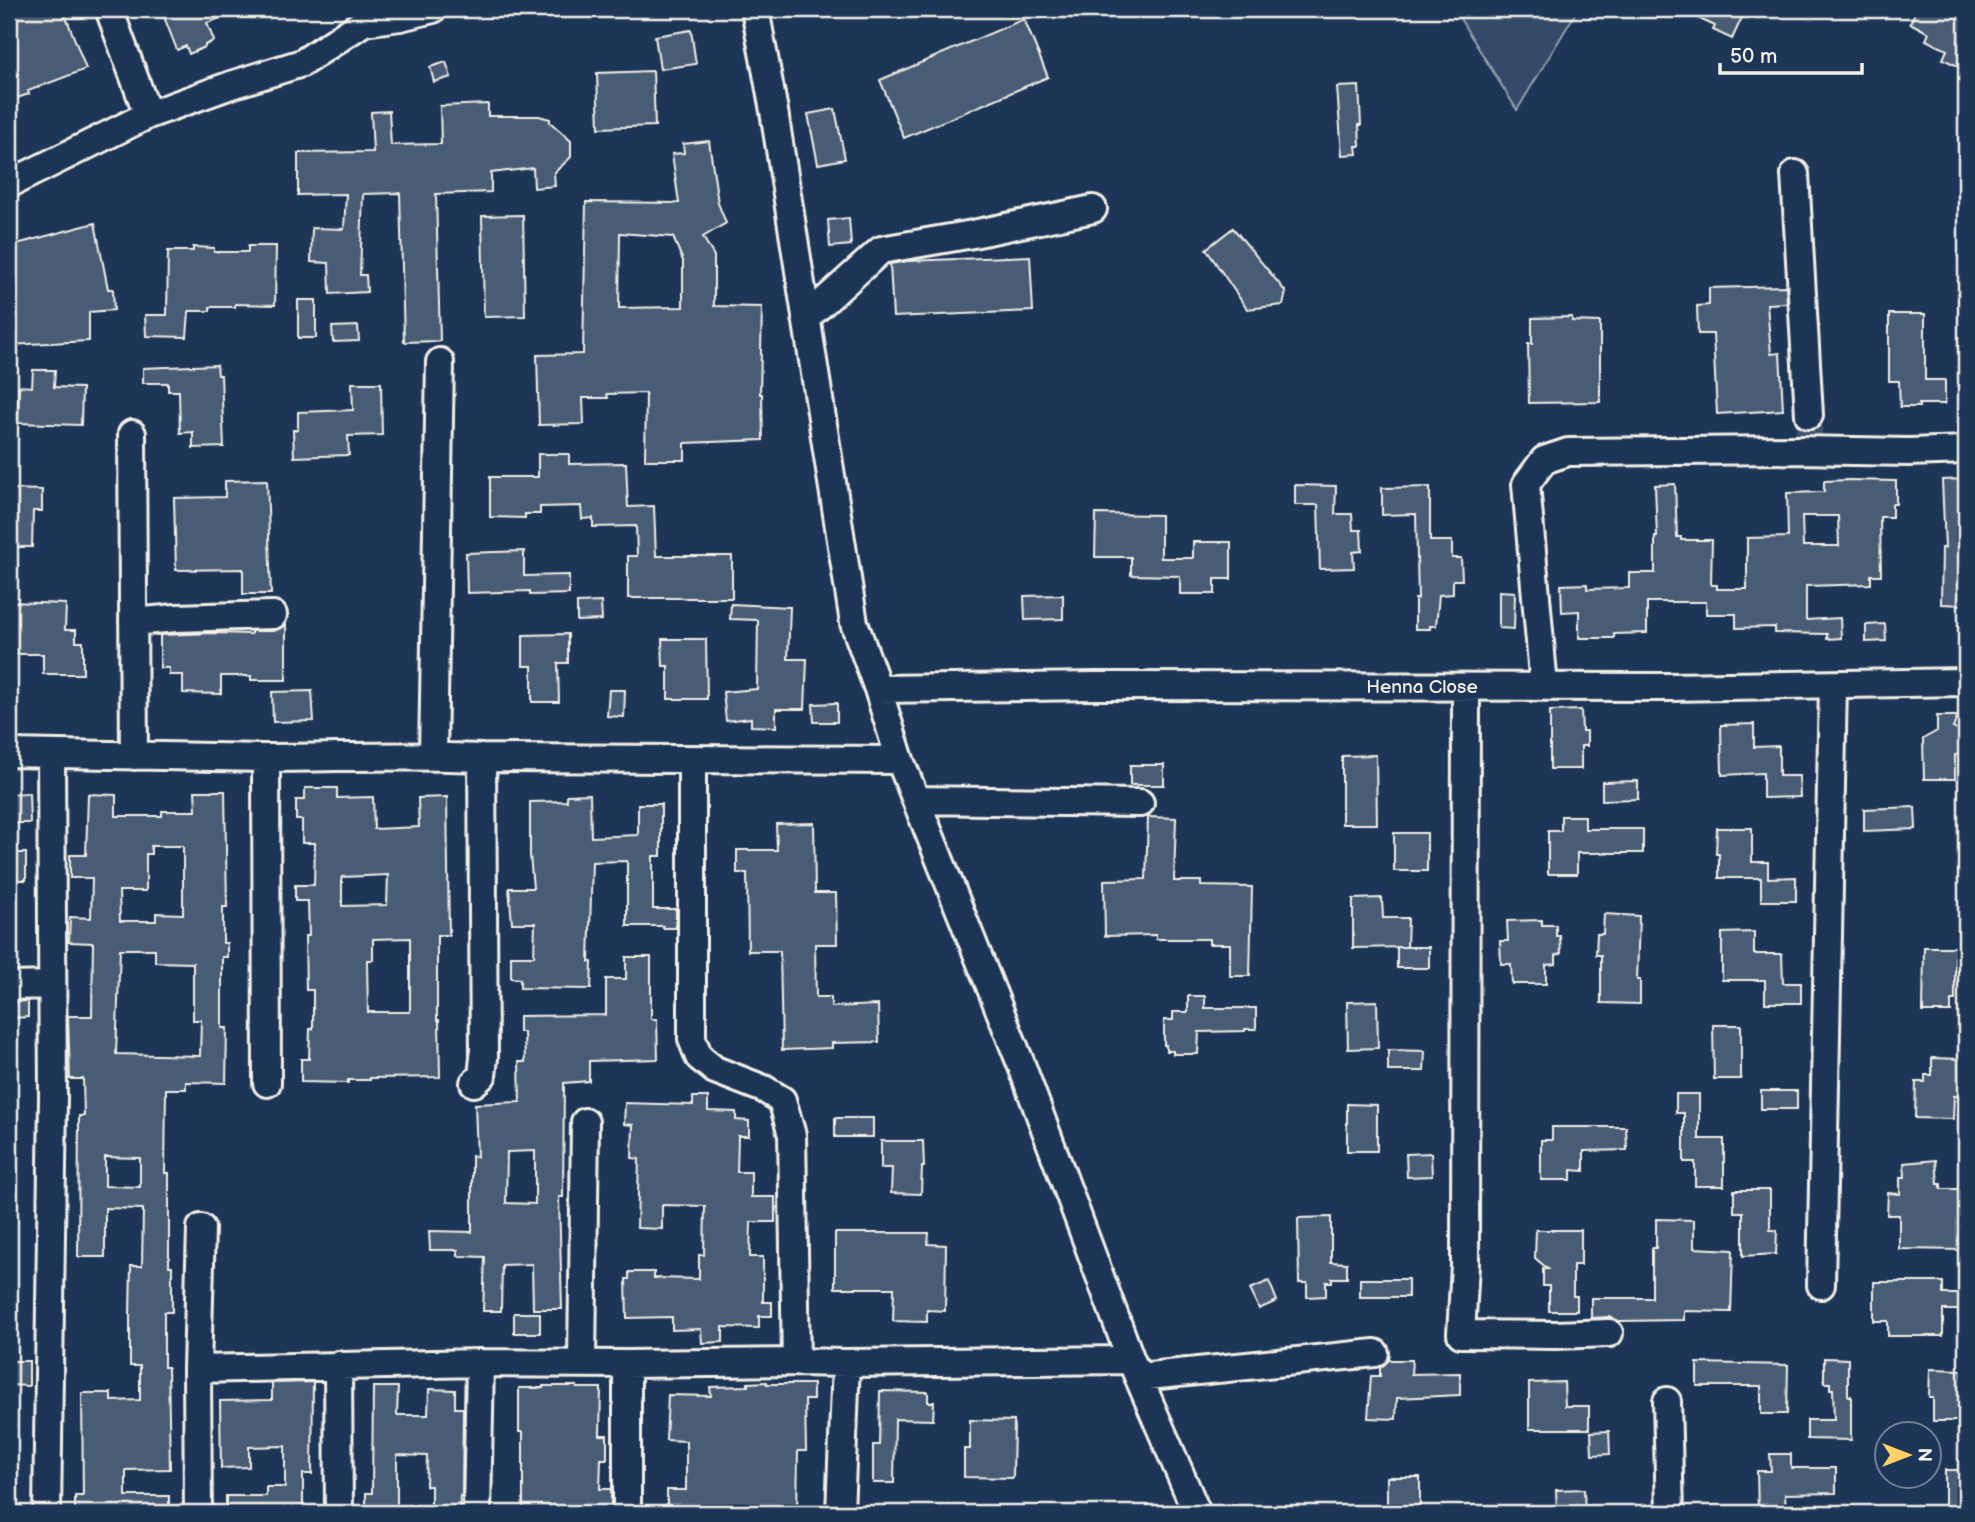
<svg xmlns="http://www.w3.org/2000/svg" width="1975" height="1522" font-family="'Balsamiq Sans',sans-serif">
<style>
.green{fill:#354a67;stroke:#949ea8;stroke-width:2}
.building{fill:#485b74;stroke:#f4f1e8;stroke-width:2;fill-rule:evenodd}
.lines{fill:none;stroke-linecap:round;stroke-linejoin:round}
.minor-tunnel{stroke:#3d516d;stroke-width:26;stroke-dasharray:26 13;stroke-linecap:butt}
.minor-casing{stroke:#f4f1e8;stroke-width:32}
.minor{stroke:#1d3557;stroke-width:26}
.labels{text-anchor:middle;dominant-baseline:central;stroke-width:5;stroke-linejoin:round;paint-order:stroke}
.street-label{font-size:19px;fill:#f4f1e8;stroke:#1d3557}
</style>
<rect width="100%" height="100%" fill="#1d3557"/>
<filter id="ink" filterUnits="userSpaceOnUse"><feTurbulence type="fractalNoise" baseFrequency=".0143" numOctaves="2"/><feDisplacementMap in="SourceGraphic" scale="14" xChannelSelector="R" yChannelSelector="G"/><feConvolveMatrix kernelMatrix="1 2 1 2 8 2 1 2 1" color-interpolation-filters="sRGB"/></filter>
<g filter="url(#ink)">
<path class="green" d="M1454 9H1578L1517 110Z"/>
<path class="building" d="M9 9H63L86 69 28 91 29 94 14 99 9 78 17 75 9 49Z
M161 9H240L241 10 207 23 214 41 205 45V47L189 54 186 46 177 50Z
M1678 9H1746L1732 39 1713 30 1715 26Z
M1917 9H1966V70L1943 59 1947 50 1926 40 1929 33 1910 23Z
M1024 19 1048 77 904 138 880 80Z
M691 30 696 64 660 69 655 36Z
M446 62 451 77 434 82 430 67Z
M653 71 655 126 599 128 597 73Z
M1359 86 1361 125H1359L1360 146H1356L1357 154 1342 155 1337 87Z
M488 104V116H539L550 119V122L571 141V157L554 173 555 186 534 188 533 168 491 173V192L436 194 440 341 404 342 400 193 363 194 360 275H366L367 292 330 294 329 263 311 262 312 228 344 229 346 194 298 195V153L373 152 371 112 389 111 391 145 441 144 440 106Z
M835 109 845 159 818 164 808 114Z
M709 141 718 203 726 223 703 237 714 256V306L762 307 760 394H762L763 440 685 443V460H645L646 393 607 394 608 398H583L584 424 539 425 537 355 583 354 586 202 679 203 672 154 684 153 683 144ZM620 233 673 237 683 261V307L619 308Z
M523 215 525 316 484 317 482 216Z
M849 218 851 245 830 247 828 220Z
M95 223 108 289H113L114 310 89 312V341L9 345V246Z
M1233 228 1286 292 1283 305 1247 309 1206 249Z
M248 246H276L275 305 235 304V307H210V311H189L187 337 146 336 145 315H167L168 251H193V247L214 248V252H248Z
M1030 256 1033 311 893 317 890 264 908 261Z
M1786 286 1787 303 1767 304 1771 354 1780 353 1783 410 1717 414 1713 334H1698L1697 306 1709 305V288Z
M298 300H316V338H298Z
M1889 314H1925V380H1945V404H1919V407H1900L1899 381H1889Z
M1572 317V321L1600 322V402L1529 403 1528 344H1532V318Z
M358 326 359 341 333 342 332 327Z
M217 365 218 375H221L224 447 193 448V432L180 433 179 391H168V383H143V368Z
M33 370H55L54 387 82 388 81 425 18 423 19 386 32 387Z
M352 383H381L382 435 348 436 349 455 294 457 293 430H298V412L353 410Z
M538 454H569V464L626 463 628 507 654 506 656 556H732V598H628V556H637L636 526 593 527V518L582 519 581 506 540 507V514H525V518L490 517V477H538Z
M1966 479V605L1941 604 1942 548H1945L1942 480Z
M267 480 271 594H243V569L176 570 174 498 225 497V481Z
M1849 480 1896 481V504H1892V517H1880L1881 575H1871V584L1806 586V620L1840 618 1841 638 1827 639V634L1775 633V627L1736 628V614H1706V602H1647V633L1614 634V638H1579V611L1562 612 1561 585 1587 584V589L1629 588V573H1655V537H1657L1655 485 1675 484 1677 537H1681V540H1712L1711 585H1717V589H1747V538L1788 537 1787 493 1824 492V481ZM1802 516H1838L1839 546H1803Z
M1295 485 1336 486 1335 514H1352L1353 530H1361L1362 551 1353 552 1354 568 1320 569 1318 505H1295Z
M1430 487V541H1452V558H1461L1462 580H1453V594L1439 595 1436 626H1430V629H1415V599H1418L1416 514 1382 515V488Z
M9 489 42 490V511H33L32 547H9Z
M1096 514 1161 515V558H1193V542H1231V579H1215V594H1180V576L1131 575V557H1095Z
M524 551V576L569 575V594L530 595V591L467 593 466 553Z
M1499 591 1515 592 1514 629 1499 628Z
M1063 595V619L1025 620 1024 596Z
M9 602 66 604 65 630H76V642H83V674H43V654H9Z
M601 602 602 620 577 621V603Z
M731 604 790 607 788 659H807L805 709H776V727L751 726V718L726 721 723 692 757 689 758 620 730 619Z
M1885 624 1886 641 1866 642V625Z
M286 625V680H251V676H221V694L183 693V675H169V668H160V635L214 633 251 634V631H274Z
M568 634V663H558L559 702H532V666H523V635Z
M662 639H706L707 699H668V666H663Z
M609 690H625L624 717 607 716Z
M312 691 314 721 273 722 272 692Z
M837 703V722H814L813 704Z
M1581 710 1582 731H1587V746H1581V769H1550V711Z
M1937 716H1958L1953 728 1964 733 1965 755H1955V779H1924L1923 739 1937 731Z
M1754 724V747L1779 746V776H1799L1800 797 1763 798V773L1722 775 1721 725Z
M1376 755 1377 824H1342V756Z
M1130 765H1164V785H1130Z
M1638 781V799L1602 800V782Z
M305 788H337V798L373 797 374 829 419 827 418 798 447 797 449 935H437V1020H439L440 1077 370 1078V1080H348V1083L301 1082V1059H309L310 1029H313V990H306L305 936H309L308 901H295V885H314L315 843H302V820H296V800H305ZM388 875 387 905 342 906V877ZM410 938V1012H368L367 960H373V939Z
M195 791H225L227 907H223V943H227V957H222V1028H227L226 1083 186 1082V1089H166L165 1173H169V1266H172V1312H164V1367H168L170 1469 126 1470V1496H169V1513H75V1496H83L82 1393H111V1401L140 1400V1366H130V1314L131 1266H142L143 1209 105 1208V1257H78L79 1116H84L83 1079H70L68 1016H92L93 943 69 942 70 917 91 918 92 878H70V855H86L88 794 116 795V816H162V811H196ZM151 846H183V914L156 913V921H120L119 891H146V854H151ZM120 949H155V962L193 963V1020H201L200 1056 116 1054ZM105 1157 140 1158V1187L105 1186Z
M29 793 30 823H9V794Z
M590 794 591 837 638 835V804H661V856H653V909H676V928H663V926H627V861L592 862 589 962H592L591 989 520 988V979L511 978V956H534L535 923H512L509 888H533L530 855V802L567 801V795Z
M1915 807 1916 829 1864 831V809Z
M1561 816H1585V829H1643V853H1577V874H1548V831H1561Z
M1148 817 1176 818 1174 881H1201V886L1252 887 1250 976H1230V944H1209V939H1156V935L1105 936 1104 880 1146 879Z
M814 823 815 893H836L837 944H815L816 997H831V1007L878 1005 879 1042 832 1043V1048L782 1050 780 951H748L747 873H737V850H777L776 824Z
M1717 828H1752V862H1768V878L1796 877V901H1761V878H1719V854H1716Z
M1394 833H1427V871H1394Z
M9 853H26V880H9Z
M1382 898 1383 918H1408L1407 947 1353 948V899Z
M1604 914 1639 916 1637 980H1640V1004L1601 1003V955H1596L1597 934H1603Z
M1542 920V925H1556V936H1560L1561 954 1556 955V964L1546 965V984H1512L1511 964H1501L1500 941H1508L1507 921Z
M1754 932V954H1782L1783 983H1801V1003H1765V980H1722V933Z
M1397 947H1429V968H1397Z
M1924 947H1955V1000H1951V1012H1923Z
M626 957H651V1019H657L658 1059 589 1061V1081L564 1083 563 1197H559L562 1309H533L532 1264 502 1265 501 1311H483L485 1257 458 1256V1250H430L429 1231 472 1232V1156L477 1157 475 1104 520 1102 519 1062H525L524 1032H519V1016L606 1015V979H626ZM535 1151V1204L506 1203 507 1152Z
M1188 996H1205V1008H1256V1029H1245V1031L1199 1032 1198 1054H1173V1051H1166V1045H1164V1020H1173V1012H1188Z
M28 1001V1017L13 1018 12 1002Z
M1377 1001 1378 1048 1348 1049 1347 1002Z
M1713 1025H1741V1079H1714Z
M1388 1050 1425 1051 1424 1071H1388Z
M1932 1058 1961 1059 1960 1097 1954 1096 1953 1119 1915 1118 1916 1082H1925V1075H1932Z
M1761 1091H1797V1109H1761Z
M1676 1094H1699V1139H1724V1186H1695V1162H1684V1113H1676Z
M693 1097H708V1111L736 1112V1120L749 1121V1136H738L737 1172H751V1197H775V1222H751L750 1257H763V1302H772V1316H759V1328L723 1327V1342L702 1343 701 1329 672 1330V1317L627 1318 626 1279H629V1272H654V1278L699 1279V1255H704L705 1206 662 1205V1229L637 1228 639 1159 632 1158 633 1125 624 1124 625 1103 693 1105Z
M1347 1104 1377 1105V1151H1347Z
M835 1118H873V1137H835Z
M1552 1127H1626L1627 1150 1584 1151V1171L1571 1170V1180H1541V1140H1552Z
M881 1141H923L924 1167H922L921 1194 891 1193 892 1168H881Z
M1431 1153 1432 1176 1407 1177 1406 1154Z
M1936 1160 1938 1184H1941V1189H1966V1250L1899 1249V1215H1887L1888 1193 1900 1194V1177H1905L1904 1163Z
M1734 1190H1770V1230H1777L1776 1254 1743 1256V1212H1734Z
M1331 1217V1262L1347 1263V1278H1332V1282H1326V1296L1307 1297V1283H1299L1298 1218Z
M1656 1219 1694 1220V1248L1733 1250 1731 1312 1684 1311V1320L1619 1321 1609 1317 1591 1318V1298H1652V1248H1656Z
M1536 1230H1581V1265H1573V1296H1577V1311H1549V1286H1543V1269H1548L1535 1258Z
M835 1233H929L928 1244 946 1245 945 1311 927 1310V1322L893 1321 894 1288H835Z
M1360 1279H1408V1297H1360Z
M1269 1281 1277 1301 1259 1309 1250 1289Z
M1874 1282H1943V1294H1966V1310H1943V1336H1888V1321H1874Z
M514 1313H540V1333H514Z
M1824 1358 1848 1359V1396H1851V1440L1807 1439V1420H1834L1833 1389H1830V1383H1824Z
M1389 1360H1412L1411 1374 1460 1373V1395L1397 1398 1396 1419 1368 1418 1371 1376H1380V1367Z
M9 1361H29V1386L9 1385Z
M1697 1363 1788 1365 1787 1414H1761V1386H1697Z
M1930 1369 1962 1370V1421H1933V1397H1929Z
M313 1382 312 1474H303V1513H226V1496H266V1487H285V1446L249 1447V1467L221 1468 220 1401 272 1400V1383Z
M767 1382V1384H813V1400H805L806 1451H798L797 1513H678V1510H667V1490H686V1441L666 1440 668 1395 711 1396 710 1387 748 1386V1383Z
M1564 1382 1565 1406H1589V1429H1529V1383Z
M543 1386H577V1388H601L600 1435H607V1459H601L600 1489H611V1513H523V1432H519V1388H543Z
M373 1387H398L397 1415H428L429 1389 455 1390V1408H463L462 1497 460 1496 459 1513H431V1486H426L427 1456 397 1455V1513H366V1493H372Z
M880 1391 928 1392V1402H934L933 1420 895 1419 894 1483H873V1445H879Z
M970 1420 1014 1421 1013 1478 964 1477V1449H970Z
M1609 1431 1610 1454 1592 1455 1591 1432Z
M1770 1454H1791V1468H1836V1493L1785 1494 1786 1513H1758L1757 1471H1771Z
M1945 1470H1966V1506H1945Z
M1387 1477H1420V1513H1387Z
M1584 1489 1585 1513H1557L1556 1490Z"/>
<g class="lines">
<path class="minor-tunnel" d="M1809 415V435"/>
<g class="minor-casing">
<path id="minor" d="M109 9 148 115
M755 9 774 111 854 623 878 689 900 760 1021 1064 1131 1360 1197 1513
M1795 174 1809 415
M9 184 148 115 231 85 302 63 364 22 400 17 433 9
M806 318 881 250 973 234 1093 209
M132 434 134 756
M133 622 176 618 273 615
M1466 687 1465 1265 1461 1334 1556 1335 1609 1333
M1544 687 1526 484 1544 460 1568 452 1799 450 1909 452 1966 450
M878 689 1096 686 1669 687 1966 682
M9 753C94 754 179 757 264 758 337 758 409 754 482 758L900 760
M433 755 440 362
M266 758 267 1083
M692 760V1039L699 1057 715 1070 764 1089 782 1100 792 1135 796 1362
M916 800 1140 803
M9 986 51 985
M474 1083 482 1076 484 1058 482 758
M201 1228 197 1369 480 1363 627 1364 796 1362 846 1363 1131 1360
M1821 1285 1833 685
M582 1363 585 1122
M627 1364V1513
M338 1365 339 1513
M197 1369 198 1513
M1139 1377 1375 1353
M1667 1401 1670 1513
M47 1513 53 1097 51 754
M477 1513 480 1363
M840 1513 846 1363"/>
</g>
<use href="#minor" class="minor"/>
</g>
</g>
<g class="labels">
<g class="street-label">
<text x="1422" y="687">Henna Close</text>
</g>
</g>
<rect width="1975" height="1522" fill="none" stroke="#1d3557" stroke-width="35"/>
<rect x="18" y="18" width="1940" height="1487" fill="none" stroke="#f4f1e8" stroke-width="2.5" filter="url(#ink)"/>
<g transform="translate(1908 1455) rotate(90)"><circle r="33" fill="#1d3557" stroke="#738091" stroke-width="2"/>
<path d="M0-5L12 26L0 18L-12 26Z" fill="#ffd166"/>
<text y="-10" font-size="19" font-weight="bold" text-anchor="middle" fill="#f4f1e8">N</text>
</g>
<path d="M1720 63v10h142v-10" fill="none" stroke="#f4f1e8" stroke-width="3.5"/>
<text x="1730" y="63" font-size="21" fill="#f4f1e8" stroke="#1d3557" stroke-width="5" paint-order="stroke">50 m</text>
</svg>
